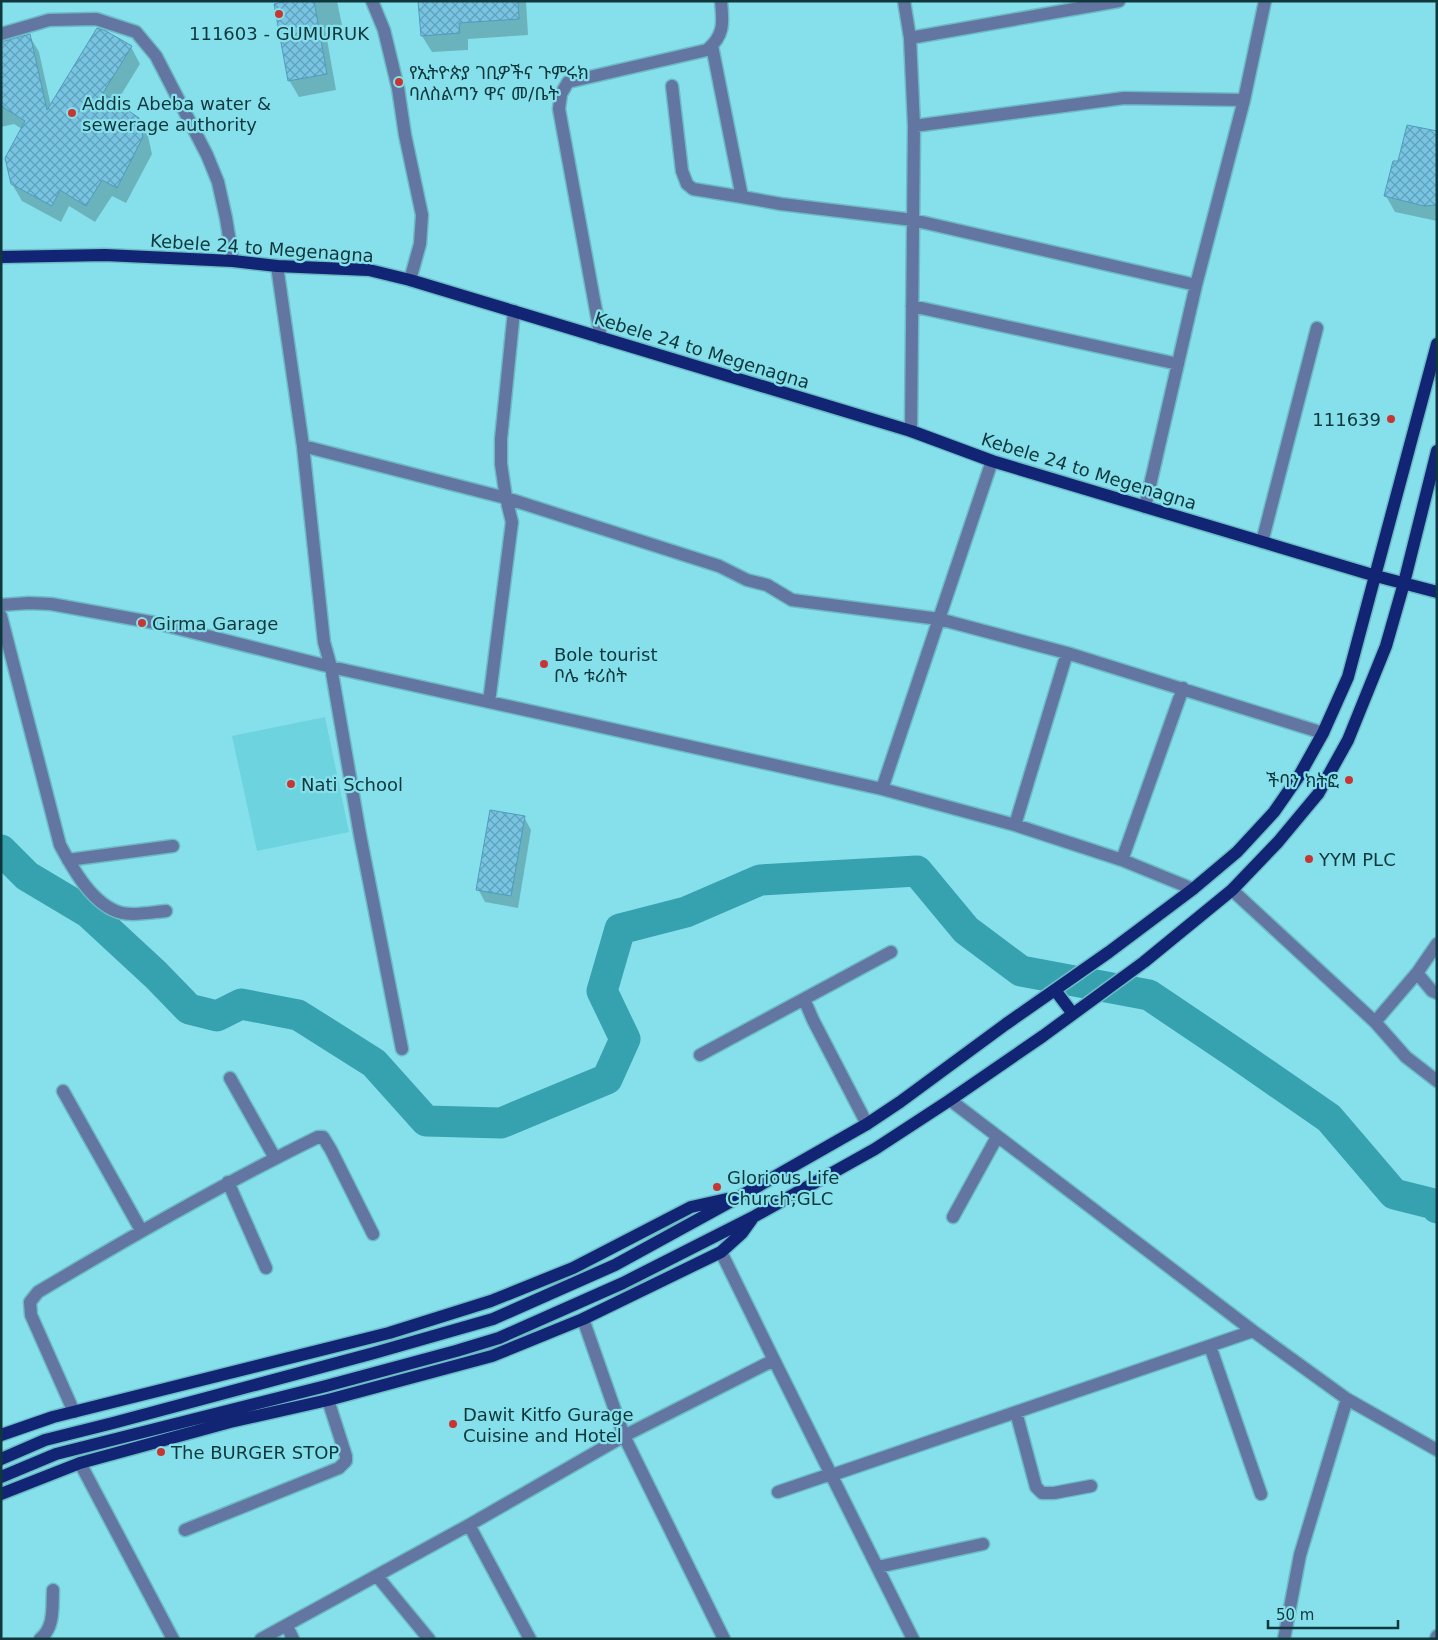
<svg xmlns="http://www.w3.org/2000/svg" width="1438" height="1640" font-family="'DejaVu Sans','Noto Sans Ethiopic',sans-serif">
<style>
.built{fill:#6dd3df}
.shadow{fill:#0003}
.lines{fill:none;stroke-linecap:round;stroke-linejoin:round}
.river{stroke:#37a2af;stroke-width:31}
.building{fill:url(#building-cross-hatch);stroke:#4f9bba}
.minor-casing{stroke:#6cbbc5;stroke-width:15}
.major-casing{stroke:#6cbbc5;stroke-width:15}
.minor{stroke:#6376a2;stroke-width:12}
.major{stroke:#112574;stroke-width:12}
.poi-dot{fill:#c63734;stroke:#86e0ec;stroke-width:2}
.labels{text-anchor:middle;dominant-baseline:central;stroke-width:4.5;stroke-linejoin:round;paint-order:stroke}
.poi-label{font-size:18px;fill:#0f373c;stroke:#86e0ec;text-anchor:start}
.street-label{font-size:18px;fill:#0f373c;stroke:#86e0ec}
</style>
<defs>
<pattern id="building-cross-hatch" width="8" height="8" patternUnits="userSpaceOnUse" patternTransform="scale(1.25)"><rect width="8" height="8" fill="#78c4e3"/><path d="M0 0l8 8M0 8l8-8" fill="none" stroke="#61a0b9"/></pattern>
</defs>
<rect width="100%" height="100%" fill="#86e0ec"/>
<path class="built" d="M325 717 349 832 257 851 232 736Z"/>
<path class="shadow" d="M291 1H337L342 25 325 28 336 90 299 97 289 80Z
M420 1H526L528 35 468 39V50L432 52 422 36Z
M29 35 39 52 51 106 131 47 140 64 116 103 138 119 148 136 152 154 126 203 112 196 95 222 69 206 61 222 22 201 12 184 22 129 14 124 1 127V43Z
M1437 133V221L1395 212 1386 196 1399 163Z
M524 817 531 830 518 908 485 902 478 889Z"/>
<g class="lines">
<path class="river" d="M1 850 27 876 89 913 156 975 189 1009 217 1016 241 1004 298 1015 374 1063 426 1121 501 1123 607 1079 625 1039 602 991 620 929 686 912 760 880 917 871 966 930 1021 971 1149 995 1238 1055 1329 1118 1394 1194 1434 1204 1437 1208"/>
</g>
<path class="building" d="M287 1H314L327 74 288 81 274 4Z
M418 1H518L519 19 459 23 460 33 421 36Z
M97 28 106 31 132 46 103 93 139 118 143 137 117 188 102 180 86 206 60 190 52 206 11 184 5 158 25 121 1 106V42L30 34 47 110Z
M1407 125 1437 131V205L1424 206 1384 196 1393 161H1398Z
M490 810 525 816 511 896 476 890Z"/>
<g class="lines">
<g class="minor-casing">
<path id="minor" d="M372 1 384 30 398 88 405 135 422 215 420 244 410 280
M904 1 910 38 914 126 911 431
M1 34 49 20 96 19 136 32 156 56 207 155 218 182 226 218 233 261
M910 38 1119 1
M712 46 742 197 781 204 913 220 1196 285
M672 86 682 171 687 184 693 189 742 197
M914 126 1124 98 1244 100
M277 266 303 446 324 642 331 667 360 835 402 1049
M912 306 1178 364
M601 338 559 109 561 94 568 82 707 50C725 35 723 22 721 1
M303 446 506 498 719 566 747 580 767 585 792 600 939 619 992 461
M1145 507 1196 285 1244 100 1265 1
M1262 542 1317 328
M1 605 29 603 51 604 156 623 331 667 882 789 1015 825 1122 860 1193 889
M1 616 60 845C73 869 93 906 122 913 134 916 154 912 166 911
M489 702 512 522 506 498 501 464V439L514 311
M882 789 939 619 1067 653 1323 733
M1015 825 1067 653
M68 860 173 846
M1122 860 1183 688
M1232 890 1375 1022 1406 1057 1437 1081
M1417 973 1432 991 1437 993
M804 999 813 1020 867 1124
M1375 1022 1417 973 1437 944
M700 1055 891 952
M230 1078 275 1158
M63 1091 141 1230
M950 1100 1253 1331 1347 1399 1437 1450
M228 1182 266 1268
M953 1217 997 1137
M721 1252 774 1360 913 1639
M583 1319 624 1436 724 1639
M1210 1346 1261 1494
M74 1412 31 1315 30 1302 38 1292C130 1237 222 1184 318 1137H323L331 1150 373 1234
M1016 1412 1036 1487 1042 1493H1054L1091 1486
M80 1463 173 1639
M832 1475 1253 1331
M778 1492 831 1474
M469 1525 530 1639
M185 1530 339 1468 346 1461V1456L328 1400
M878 1567 983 1544
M377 1576 429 1639
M287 1626 293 1639
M40 1639C55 1627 52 1607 53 1590
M261 1639 469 1525 624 1436 774 1360
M1284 1639 1300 1555 1347 1399
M1436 1639 1437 1636"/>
</g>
<g class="major-casing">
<path id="major" d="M1 257 105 255 233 261 277 266 369 270 410 280 911 431 992 461 1376 576 1437 592
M1055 990 1073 1014
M1 1435 53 1417 389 1333 491 1301 573 1268 691 1207 727 1199
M1 1459 45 1440 113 1423 374 1353 493 1319 615 1265 739 1197 867 1124 900 1102 1006 1024 1109 952 1193 889 1237 852 1274 812 1299 776 1323 733 1348 677 1437 344
M1 1477 56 1454 326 1386 456 1351 499 1338 623 1283 755 1216 875 1149 950 1100 1043 1036 1144 962 1232 890 1278 842 1318 794 1348 740 1386 646 1404 583 1437 451
M1 1494 80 1463 230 1422 328 1400 492 1356 583 1319 721 1252 742 1233 752 1219"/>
</g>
<use href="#minor" class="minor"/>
<use href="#major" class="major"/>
</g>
<g class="poi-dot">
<circle cx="279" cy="14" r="5"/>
<circle cx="399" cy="82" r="5"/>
<circle cx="72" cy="113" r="5"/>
<circle cx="1391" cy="419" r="5"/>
<circle cx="142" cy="623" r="5"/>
<circle cx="544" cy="664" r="5"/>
<circle cx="1349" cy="780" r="5"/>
<circle cx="291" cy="784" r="5"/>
<circle cx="1309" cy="859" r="5"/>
<circle cx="717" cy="1187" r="5"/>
<circle cx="453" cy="1424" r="5"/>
<circle cx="161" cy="1452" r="5"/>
</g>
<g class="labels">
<g class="poi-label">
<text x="279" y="33" text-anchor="middle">111603 - GUMURUK</text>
<text x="409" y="72">የኢትዮጵያ ገቢዎችና ጉምሩክ<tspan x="409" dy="21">ባለስልጣን ዋና መ/ቤት</tspan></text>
<text x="82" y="103">Addis Abeba water &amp;<tspan x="82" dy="21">sewerage authority</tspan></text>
<text x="1381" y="419" text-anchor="end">111639</text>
<text x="152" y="623">Girma Garage</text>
<text x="554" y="654">Bole tourist<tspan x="554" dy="21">ቦሌ ቱሪስት</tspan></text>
<text x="1339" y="780" text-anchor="end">ችባን ክትፎ</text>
<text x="301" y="784">Nati School</text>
<text x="1319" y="859">YYM PLC</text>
<text x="727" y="1177">Glorious Life<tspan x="727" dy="21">Church;GLC</tspan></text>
<text x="463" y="1414">Dawit Kitfo Gurage<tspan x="463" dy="21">Cuisine and Hotel</tspan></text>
<text x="171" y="1452">The BURGER STOP</text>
</g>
<g class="street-label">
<text transform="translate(262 248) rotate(4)">Kebele 24 to Megenagna</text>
<text transform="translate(702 350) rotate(17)">Kebele 24 to Megenagna</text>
<text transform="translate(1089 471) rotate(17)">Kebele 24 to Megenagna</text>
</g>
</g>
<rect width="1438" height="1640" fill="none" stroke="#0f373c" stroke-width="5"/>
<path d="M1268 1620v8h130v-8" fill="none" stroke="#0f373c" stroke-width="2.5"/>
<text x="1276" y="1620" font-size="15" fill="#0f373c" stroke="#86e0ec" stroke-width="4" paint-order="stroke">50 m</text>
</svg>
